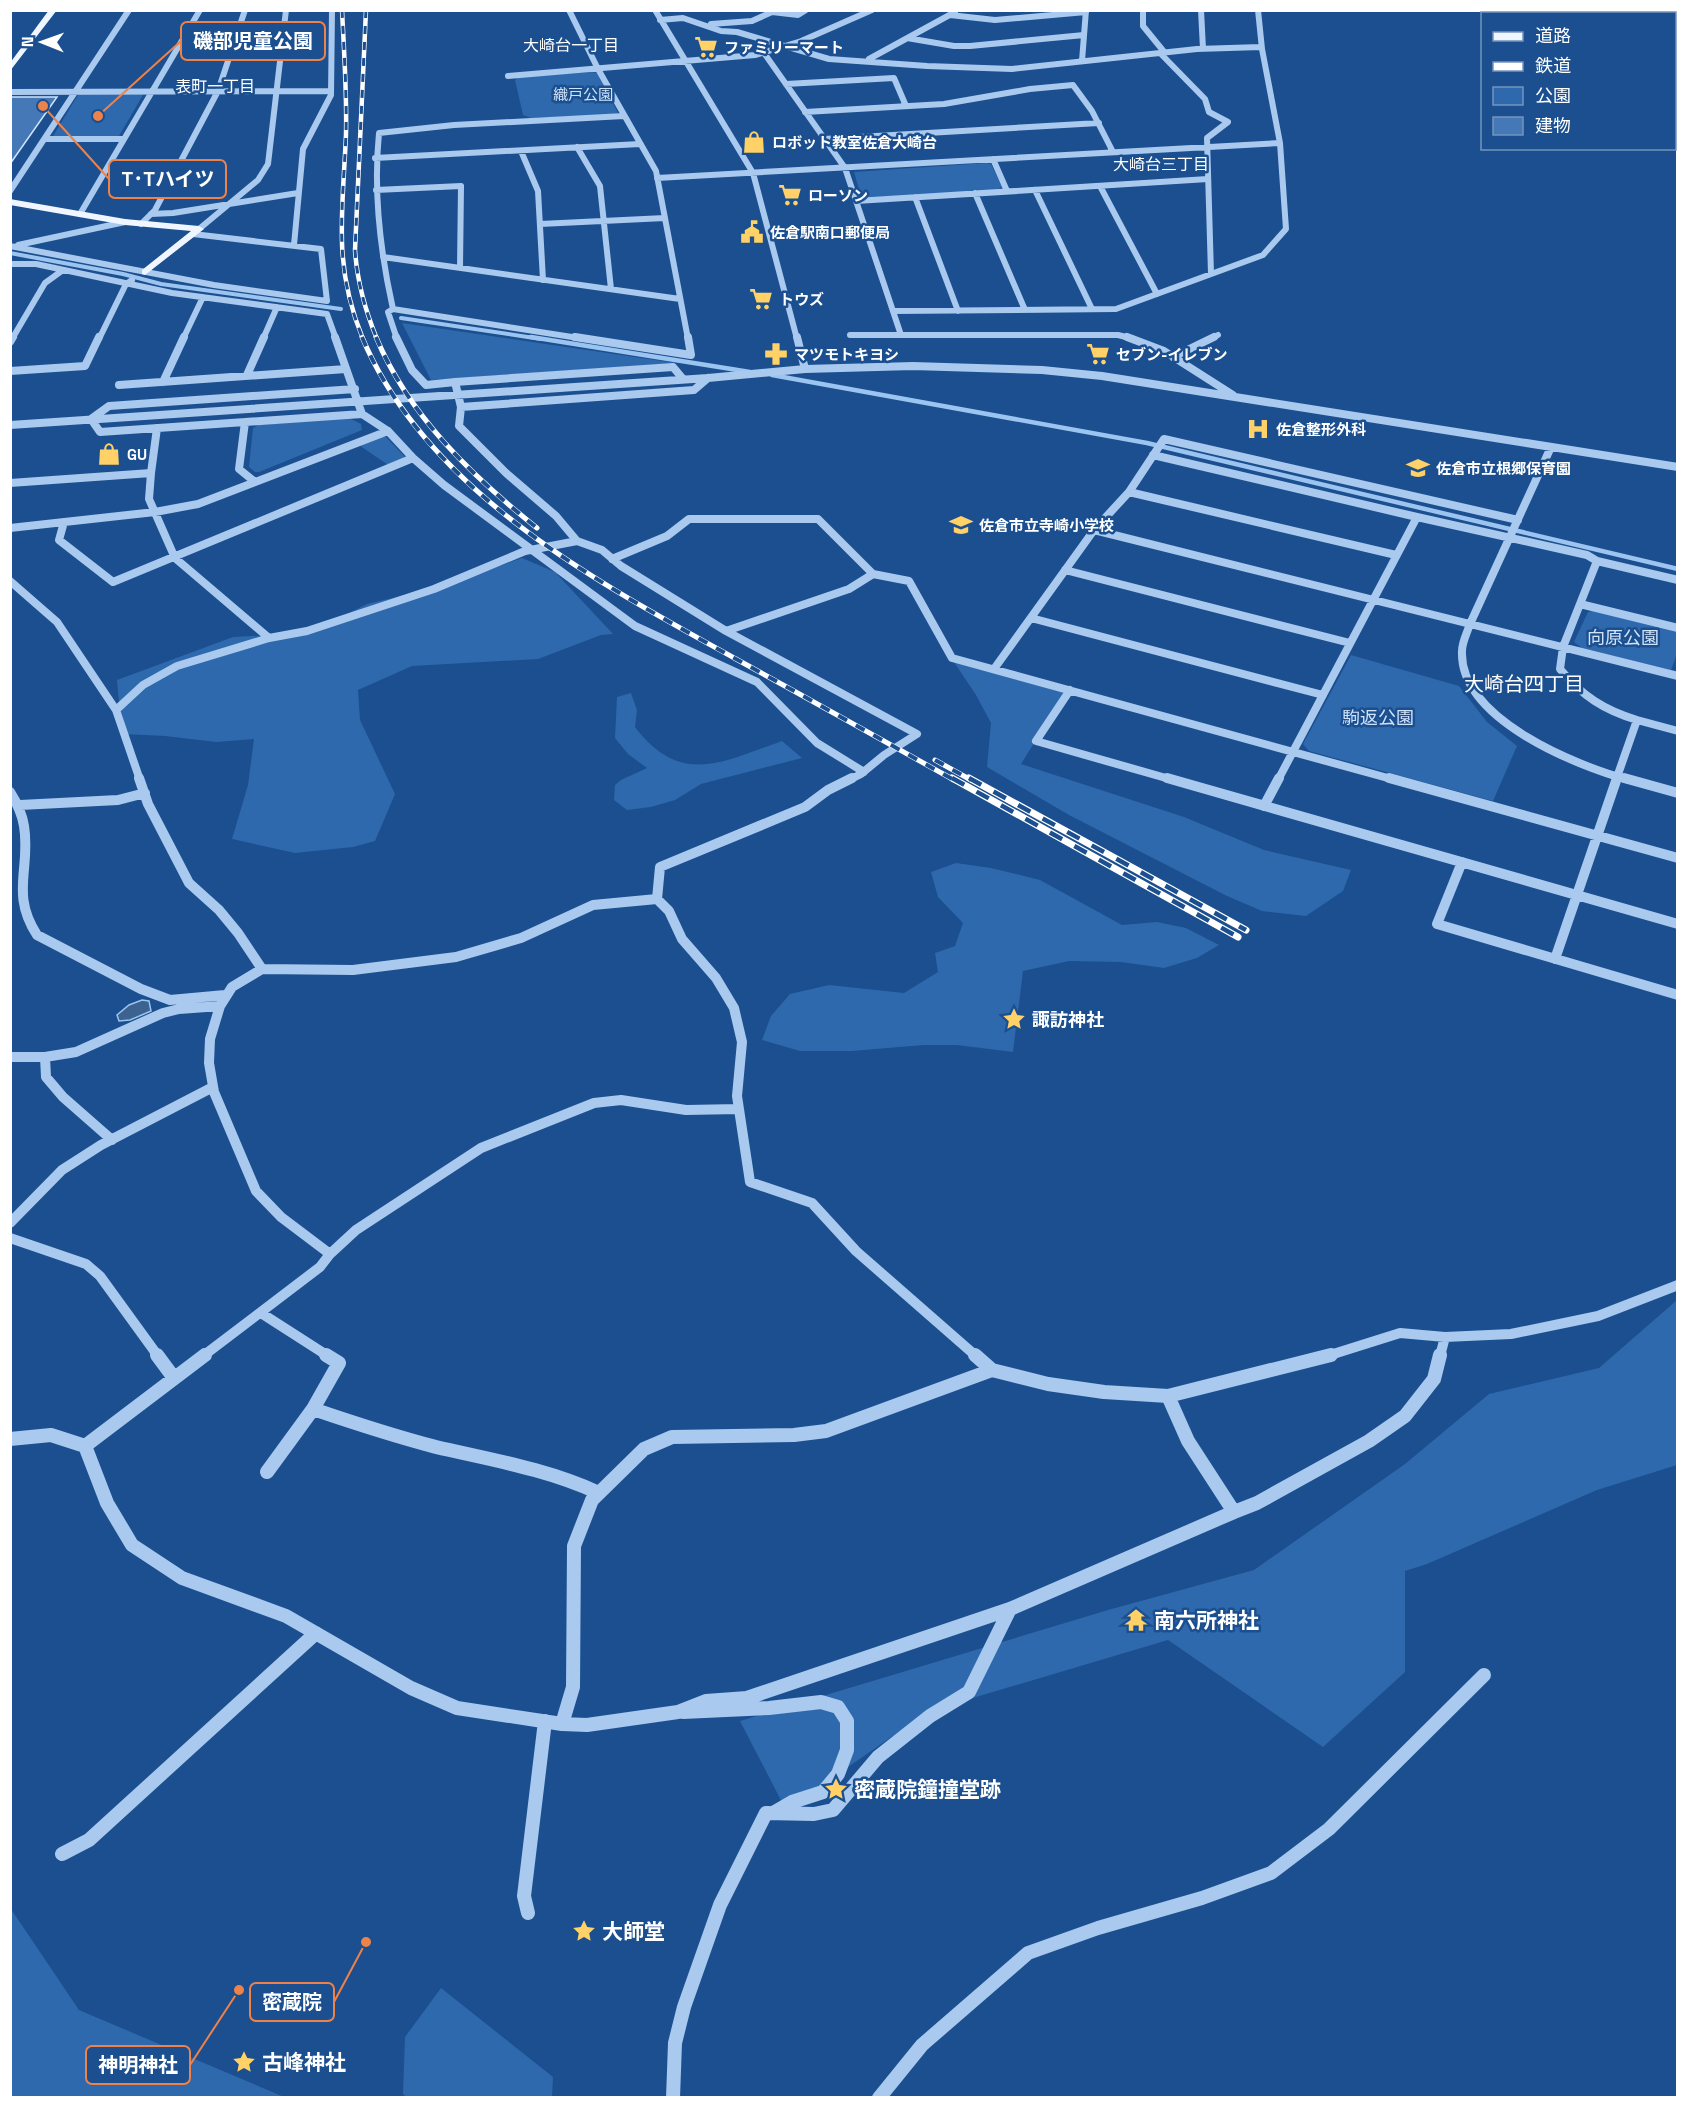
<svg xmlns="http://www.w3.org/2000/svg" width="1688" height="2108" font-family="'Space Grotesk','Noto Sans JP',sans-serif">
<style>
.green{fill:#2e69ad}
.water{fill:#3c6290;stroke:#9cc4f0;stroke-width:1.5}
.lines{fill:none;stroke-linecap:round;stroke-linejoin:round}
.stream-far1{stroke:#9cc4f0;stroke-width:4}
.stream{stroke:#9cc4f0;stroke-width:4.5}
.building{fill:#4478b7;stroke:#cfe3fa;stroke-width:1.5}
.minor-far3{stroke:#a9c9ee;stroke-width:6}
.minor-far2{stroke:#a9c9ee;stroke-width:8}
.minor-far1{stroke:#a9c9ee;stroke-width:10}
.minor{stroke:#a9c9ee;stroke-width:14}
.major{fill:#f0f6ff;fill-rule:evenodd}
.rail-far2-casing{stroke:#fff;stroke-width:4.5}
.rail-far1-casing{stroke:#fff;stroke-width:5}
.rail-casing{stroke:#fff;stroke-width:7}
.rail-far2{stroke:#1b4f8f;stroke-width:3;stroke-dasharray:8;stroke-linecap:butt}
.rail-far1{stroke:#1b4f8f;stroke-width:4;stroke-dasharray:10;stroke-linecap:butt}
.rail{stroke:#1b4f8f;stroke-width:4.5;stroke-dasharray:14;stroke-linecap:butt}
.labels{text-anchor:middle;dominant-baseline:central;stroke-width:5;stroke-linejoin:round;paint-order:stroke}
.far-poi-label{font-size:15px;font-weight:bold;fill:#fff;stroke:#1b4f8f;text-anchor:start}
.far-park-label{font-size:15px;fill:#cfe3fa;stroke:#1b4f8f}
.far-neighbourhood-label{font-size:16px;fill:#fff;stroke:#1b4f8f}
.park-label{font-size:18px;fill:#cfe3fa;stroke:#1b4f8f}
.poi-label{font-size:18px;font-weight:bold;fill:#fff;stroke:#1b4f8f;text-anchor:start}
.neighbourhood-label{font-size:20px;fill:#fff;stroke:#1b4f8f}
.near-poi-label{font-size:21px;font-weight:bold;fill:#fff;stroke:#1b4f8f;text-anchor:start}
.leader{fill:none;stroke:#ee8249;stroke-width:2}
.callout-dot{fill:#ee8249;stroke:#1b4f8f;stroke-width:2}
.callout{fill:#1b4f8f;stroke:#ee8249;stroke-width:2}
.callout-label{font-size:20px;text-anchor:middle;font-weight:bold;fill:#fff}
</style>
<rect width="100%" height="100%" fill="#1b4f8f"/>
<path class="green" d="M592 72 597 73 618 113 609 115 531 118 523 115 515 80 519 77Z
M83 93H140L143 95 119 136 111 138 53 136 78 95Z
M986 163 991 164 1002 187 994 191 865 198 861 196 854 172Z
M402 323 676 363 431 380Z
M349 418 361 424 362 430 259 472H255L249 467 253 428 259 425Z
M381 437H386L405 457V459L388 465 359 445Z
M522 558 555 572 613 634 601 635 538 659 412 666 358 690 360 720 395 794 375 841 353 847 295 853 232 839 248 785 254 739 216 742 165 736 122 734 117 680 233 637 309 633 367 604 439 587Z
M1595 610 1677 631V654L1671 670 1582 648 1574 642 1588 612Z
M1351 655 1459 686 1487 722 1517 746 1493 801 1309 751 1303 744Z
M954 662 1065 693 1021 764 1184 817 1264 850 1351 870 1343 891 1306 916 1262 911 1227 896 1069 815 987 767 991 723 976 695Z
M631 693 637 710 635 727C681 787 722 762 782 741L802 758 701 784 675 800 651 807 627 810 614 800 615 785 621 780 647 768 628 754 615 738 617 697Z
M956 863 991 868 1040 880 1122 925 1157 922 1186 928 1219 945 1197 958 1164 968 1121 962 1069 961 1023 971 1013 1052 957 1045H924L852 1051H800L762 1040 771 1016 790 994 829 985 904 993 938 972 935 953 955 946 963 923 938 897 931 872Z
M1677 1300V1465L1597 1490 1427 1564 1405 1571V1672L1323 1747 1168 1640 929 1711 786 1810 740 1721 1108 1610 1254 1570 1405 1464 1489 1394 1599 1368Z
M11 1909 79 2010 284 2097H11Z
M441 1988 553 2077 552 2097H406L403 2094 405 2037Z"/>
<path class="water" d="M142 1000 149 1001 151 1011 130 1020 119 1021 117 1015 129 1005Z"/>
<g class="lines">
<path class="stream-far1" d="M10 253 123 274 161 284 341 309
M401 318 541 339"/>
<path class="stream" d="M531 337 750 372
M772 375 1147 443 1678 569"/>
</g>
<path class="building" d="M10 97H57L10 164Z"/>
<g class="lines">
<path class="minor-far3" d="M569 10 598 69 656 171 688 339
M655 10 753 173 797 339
M1143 10V26L1165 53
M1201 10 1203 49
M950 15 995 20 1086 12
M660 20 683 18 721 31 737 32 829 59 927 66 1012 69 1197 49 1261 47
M711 24 752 21 772 12 798 15 806 10
M907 38 954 46H970L1084 35
M764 53 845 168 901 335
M1161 54 1205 99 1209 112 1228 122 1207 138 1211 274
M869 59 955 12
M1082 61 1086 10
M508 76 755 55 799 42 872 10
M786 84 894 78 906 106
M10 92 331 91
M805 112 944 104 1030 89 1073 85 1092 111 1113 152
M45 139H124
M824 139 1099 123
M577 147 600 186 611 289
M521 151 538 191 543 280
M375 158 640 144
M993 159 1007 191
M657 178 1280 143
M1100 186 1157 294
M376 190 461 186 460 268
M1035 190 1092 309
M10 191 129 10
M975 193 1025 310
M915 197 958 311
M856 201 1208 179
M80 214 200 10
M151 214 173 213 298 193
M141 224 155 210 218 91 245 10
M540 224 665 218
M199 229 258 180 268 164 286 10
M18 245 125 222
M294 245 303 149 331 95 332 10
M10 246 214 285 327 301 321 249 193 234
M383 257 680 299
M10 264H36L172 293 327 314 336 339
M393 309 388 312 397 339
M893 311 1116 309 1263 255 1286 229 1280 143 1262 49 1258 10
M850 335H1118L1134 339
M12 339 45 283 63 270
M99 339 126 284 132 280
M183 339 203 297
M263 339 277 307
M585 339 393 309C380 251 373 193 379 133L454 125 624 116
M1211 339 1218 335"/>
<path class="minor-far2" d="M335 337 362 414 388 431 413 458 444 485 635 626 757 682 817 743 864 772
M396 337 412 370 426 385 455 382 461 407 459 426 506 473 556 516 577 541 602 550 621 566 726 631 917 734 884 755 861 774 849 780
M575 337 691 355 688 337
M797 337 805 369
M1127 337 1164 351 1233 395
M10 342 13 337
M1173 357 1214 337
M10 371 85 366 99 337
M247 375 264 337
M163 382 184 337
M455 382 673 367 683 379
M119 385 346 369
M355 389 109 406 91 419 100 432 362 414
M461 407 694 390 708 378
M245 422 239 469 255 482
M10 425 708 378 805 369 913 366 1042 370 1102 376 1678 467
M1551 447 1470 624C1467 633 1462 642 1462 651 1459 719 1577 766 1629 780
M1153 455 1417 517 1278 780
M151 473 149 499 175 558 269 638
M10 483 151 473 157 428
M1129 492 1396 555
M1417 517 1587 555 1597 561
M64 522 59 540 113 582 413 458
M10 528 155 512 198 504 388 431
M1094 530 1678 676
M612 559 667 536 689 519H818L873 574 849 589 726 631
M1065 570 1350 643
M873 574 909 581 952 658 1395 780
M10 581 57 622 116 710 140 780
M1580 604 1678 628
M1031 618 1323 695
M994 669 1094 530 1129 492 1164 439 1518 520
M1070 690 1036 741 1173 780
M116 710 143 685 177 666 269 638 307 631 434 589 525 551 577 541
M1637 720C1604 710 1582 696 1560 669L1563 647 1597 561 1678 580
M1616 780 1637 720 1678 731"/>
<path class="minor-far1" d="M139 778 148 804 189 883 219 910 238 933 262 969
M852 778 828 790 805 807 660 867 657 899 669 911 682 939 716 978 734 1008 742 1042 737 1096 750 1182 812 1203 856 1251 976 1356
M1167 778 1678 924
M1389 778 1678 858
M1624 778 1678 793
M10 792C17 803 22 813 24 826 31 868 10 894 37 935L141 989 170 1000 225 995
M20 805 118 800 145 793
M1264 806 1279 778
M1462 862 1437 924 1678 995
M657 899 593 905 521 938 456 957 353 970 262 969 232 987 220 1006 210 1039 209 1063 214 1092 256 1191 281 1217 330 1254 356 1230 481 1148 594 1103 621 1100 686 1110 739 1109
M1555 959 1617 778
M10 1057H45L76 1052 163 1013 179 1009 220 1006
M45 1057 46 1077 63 1097 112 1140
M10 1223 62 1170 101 1145 213 1087
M10 1238 86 1264 100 1276 158 1356
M261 1313 328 1356
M203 1356 320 1267 330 1254
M1327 1356 1400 1333 1445 1337 1511 1334 1598 1316 1678 1285
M1440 1356 1445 1337"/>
<path class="minor" d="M157 1355 174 1378
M975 1355 992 1370 1048 1384 1104 1392 1168 1396 1331 1355
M313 1409C354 1423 394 1436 436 1447 492 1460 547 1469 599 1493
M10 1439 51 1435 85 1446 205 1355
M85 1446 107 1503 132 1545 182 1578 286 1616 411 1688 457 1708 562 1724 587 1725 678 1712 706 1701 747 1698 1010 1609 1234 1512 1188 1441 1168 1396
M267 1472 313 1409 339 1363 326 1355
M1234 1512 1257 1503 1369 1441 1405 1416 1434 1379 1440 1355
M683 1712 769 1708 821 1702 838 1707 847 1721V1750L838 1774 823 1792 792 1802 773 1813
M562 1724 573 1687 574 1546 592 1500 644 1449 672 1437 794 1435 826 1431 992 1370
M62 1854 89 1840 316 1633
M528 1913 524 1896 545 1721
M673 2098 675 2043 684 2007 720 1905 766 1813 814 1814 833 1810 878 1757 930 1716 969 1692 1010 1609
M879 2098 922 2045 1028 1953 1098 1928 1202 1898 1271 1873 1329 1829 1484 1675"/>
<path class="major" d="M49 10H57L10 71V63Z
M10 199 125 219 199 226 204 229 145 275 142 274V270L191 231 125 225 10 205Z"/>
<g class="rail-far2-casing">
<path id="rail-far2" d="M342 10C344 51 347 93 346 134 343 211 332 264 363 339
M366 10 355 250C357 281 365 310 377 339"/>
</g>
<g class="rail-far1-casing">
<path id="rail-far1" d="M362 337C427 492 597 582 736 659 809 699 882 740 954 780
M376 337C409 416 472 476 537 528
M935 760 971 780"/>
</g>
<g class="rail-casing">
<path id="rail" d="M952 778 1238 937
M969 778 1246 930"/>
</g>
<use href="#rail-far2" class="rail-far2"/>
<use href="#rail-far1" class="rail-far1"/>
<use href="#rail" class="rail"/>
</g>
<defs>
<g id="supermarket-bare" transform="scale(1.8)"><path d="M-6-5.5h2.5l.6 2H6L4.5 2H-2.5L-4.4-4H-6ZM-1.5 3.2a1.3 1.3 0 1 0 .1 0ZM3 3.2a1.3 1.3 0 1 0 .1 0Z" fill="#ffd166" stroke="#1b4f8f" stroke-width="2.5" paint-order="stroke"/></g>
<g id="shop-bare" transform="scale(1.8)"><path d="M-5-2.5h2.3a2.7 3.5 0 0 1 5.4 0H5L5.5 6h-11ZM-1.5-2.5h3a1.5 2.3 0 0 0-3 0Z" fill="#ffd166" stroke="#1b4f8f" stroke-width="2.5" paint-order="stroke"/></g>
<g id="civic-bare" transform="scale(1.8)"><path d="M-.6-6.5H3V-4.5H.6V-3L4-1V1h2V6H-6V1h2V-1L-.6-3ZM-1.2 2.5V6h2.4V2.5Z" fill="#ffd166" stroke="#1b4f8f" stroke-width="2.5" paint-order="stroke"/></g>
<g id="pharmacy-bare" transform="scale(1.8)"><path d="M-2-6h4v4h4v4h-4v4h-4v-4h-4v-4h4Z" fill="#ffd166" stroke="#1b4f8f" stroke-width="2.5" paint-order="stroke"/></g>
<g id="hospital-bare" transform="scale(1.8)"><path d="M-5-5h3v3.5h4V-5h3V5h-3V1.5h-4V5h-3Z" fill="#ffd166" stroke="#1b4f8f" stroke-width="2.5" paint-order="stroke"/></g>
<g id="school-bare" transform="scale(1.8)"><path d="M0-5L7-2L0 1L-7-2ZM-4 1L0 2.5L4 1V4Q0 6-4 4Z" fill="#ffd166" stroke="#1b4f8f" stroke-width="2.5" paint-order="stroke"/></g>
<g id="sight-bare" transform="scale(1.8)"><path d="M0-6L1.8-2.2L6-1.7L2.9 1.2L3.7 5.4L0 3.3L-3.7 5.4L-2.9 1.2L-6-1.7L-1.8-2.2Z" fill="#ffd166" stroke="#1b4f8f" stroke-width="2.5" paint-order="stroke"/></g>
<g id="temple-bare" transform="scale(1.8)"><path d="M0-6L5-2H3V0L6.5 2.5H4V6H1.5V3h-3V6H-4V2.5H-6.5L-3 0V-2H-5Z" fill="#ffd166" stroke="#1b4f8f" stroke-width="2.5" paint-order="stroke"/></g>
</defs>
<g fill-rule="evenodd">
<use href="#supermarket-bare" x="706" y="47"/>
<use href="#shop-bare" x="754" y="142"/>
<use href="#supermarket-bare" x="790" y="195"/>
<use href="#civic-bare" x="752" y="232"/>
<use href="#supermarket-bare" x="761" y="299"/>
<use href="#pharmacy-bare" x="776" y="354"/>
<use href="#supermarket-bare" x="1098" y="354"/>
<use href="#hospital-bare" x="1258" y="429"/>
<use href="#shop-bare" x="109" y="454"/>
<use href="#school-bare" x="1418" y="468"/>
<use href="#school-bare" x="961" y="525"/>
<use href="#sight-bare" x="1014" y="1019"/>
<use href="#temple-bare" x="1136" y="1620"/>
<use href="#sight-bare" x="836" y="1789"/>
<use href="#sight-bare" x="584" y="1931"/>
<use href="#sight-bare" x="244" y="2062"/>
</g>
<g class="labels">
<g class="far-poi-label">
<text x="724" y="47">ファミリーマート</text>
<text x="772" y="142">ロボット教室佐倉大崎台</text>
<text x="808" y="195">ローソン</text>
<text x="770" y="232">佐倉駅南口郵便局</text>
<text x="779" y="299">トウズ</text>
<text x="794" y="354">マツモトキヨシ</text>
<text x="1116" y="354">セブン-イレブン</text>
<text x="1276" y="429">佐倉整形外科</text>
<text x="127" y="454">GU</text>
<text x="1436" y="468">佐倉市立根郷保育園</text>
<text x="979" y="525">佐倉市立寺崎小学校</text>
</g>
<g class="far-park-label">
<text x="583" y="94">織戸公園</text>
</g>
<g class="far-neighbourhood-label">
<text x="571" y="45">大崎台一丁目</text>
<text x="215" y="86">表町一丁目</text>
<text x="1161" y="164">大崎台三丁目</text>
</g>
<g class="park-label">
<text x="1623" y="637">向原公園</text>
<text x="1378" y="717">駒返公園</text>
</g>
<g class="poi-label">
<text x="1032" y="1019">諏訪神社</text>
</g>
<g class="neighbourhood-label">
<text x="1524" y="684">大崎台四丁目</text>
</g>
<g class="near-poi-label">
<text x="1154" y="1620">南六所神社</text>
<text x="854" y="1789">密蔵院鐘撞堂跡</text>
<text x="602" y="1931">大師堂</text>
<text x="262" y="2062">古峰神社</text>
</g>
</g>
<path class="leader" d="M98 116L181 41M43 106L109 179M366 1942L334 2002M239 1990L190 2065"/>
<g class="callout-dot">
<circle cx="98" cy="116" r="6"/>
<circle cx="43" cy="106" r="6"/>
<circle cx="366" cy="1942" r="6"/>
<circle cx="239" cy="1990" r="6"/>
</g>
<g class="callout">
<rect x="181" y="22" width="144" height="38" rx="6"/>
<rect x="109" y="160" width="117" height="38" rx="6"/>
<rect x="250" y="1983" width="84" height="38" rx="6"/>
<rect x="86" y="2046" width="104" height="38" rx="6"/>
</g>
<g class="callout-label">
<text x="253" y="48">磯部児童公園</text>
<text x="168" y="186">T･Tハイツ</text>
<text x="292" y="2009">密蔵院</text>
<text x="138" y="2072">神明神社</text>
</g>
<rect width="1688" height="2108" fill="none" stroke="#ffffff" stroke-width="24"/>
<rect x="1481" y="12" width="195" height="138" fill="#1b4f8f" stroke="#7695bc" stroke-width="1.5"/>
<rect x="1493" y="32" width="30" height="9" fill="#f0f6ff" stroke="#7695bc" stroke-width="1.5"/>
<text x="1535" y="42" font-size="18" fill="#ffffff">道路</text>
<rect x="1493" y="62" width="30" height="9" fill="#ffffff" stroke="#7695bc" stroke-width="1.5"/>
<text x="1535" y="72" font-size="18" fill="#ffffff">鉄道</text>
<rect x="1493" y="87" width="30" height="18" fill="#2e69ad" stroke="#7695bc" stroke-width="1.5"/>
<text x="1535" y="102" font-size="18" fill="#ffffff">公園</text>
<rect x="1493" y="117" width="30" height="18" fill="#4478b7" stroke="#7695bc" stroke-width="1.5"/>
<text x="1535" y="132" font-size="18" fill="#ffffff">建物</text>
<g transform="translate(42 42) rotate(271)" stroke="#1b4f8f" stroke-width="4.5" paint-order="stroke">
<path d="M0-4.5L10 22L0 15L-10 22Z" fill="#ffffff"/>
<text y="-9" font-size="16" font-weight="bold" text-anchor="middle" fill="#ffffff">N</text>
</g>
</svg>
